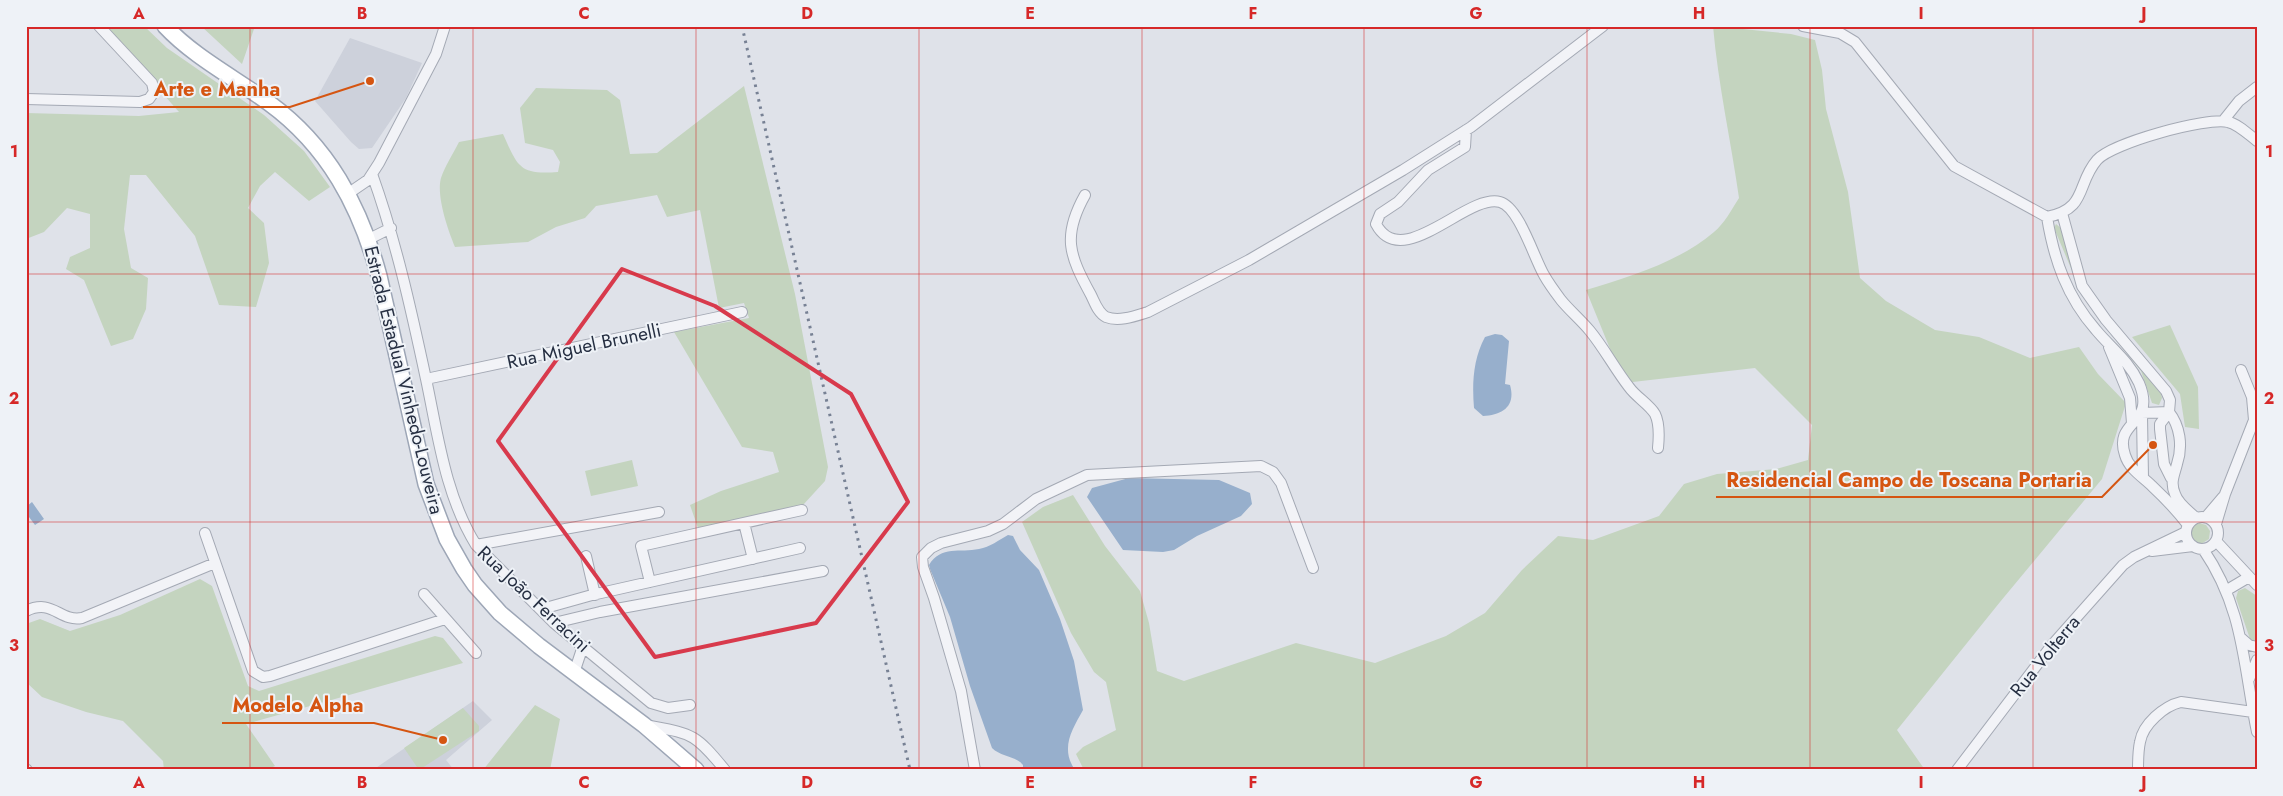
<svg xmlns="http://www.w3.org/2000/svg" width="2283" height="796" font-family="Jost,sans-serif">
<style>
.built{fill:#cdd1db}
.green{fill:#c4d4bf}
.water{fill:#97afcc}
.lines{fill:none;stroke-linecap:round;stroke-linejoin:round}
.street-casing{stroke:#a4a9b4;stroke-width:12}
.primary-casing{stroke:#9da6b6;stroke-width:18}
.street{stroke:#f2f3f7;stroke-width:10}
.primary{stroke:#fff;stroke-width:15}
.rail{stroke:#778194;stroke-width:3;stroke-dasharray:2.5 5;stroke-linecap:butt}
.marked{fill:none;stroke:#d83a4c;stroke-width:4;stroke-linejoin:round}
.grid{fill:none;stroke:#d62828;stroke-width:1;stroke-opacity:0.55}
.labels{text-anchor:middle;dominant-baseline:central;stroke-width:4;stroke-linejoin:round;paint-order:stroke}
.street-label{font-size:19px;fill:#262f42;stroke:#eef2f7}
.leader{fill:none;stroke:#d55511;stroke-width:2}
.callout-dot{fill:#d55511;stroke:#eef2f7;stroke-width:2}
.callout-label{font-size:20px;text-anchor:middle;font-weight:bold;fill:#d55511;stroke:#eef2f7;stroke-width:4;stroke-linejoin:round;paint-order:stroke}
.neatline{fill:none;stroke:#d62828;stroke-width:2}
.grid-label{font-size:16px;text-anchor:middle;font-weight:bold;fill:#d62828}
</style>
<rect width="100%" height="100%" fill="#dfe2e9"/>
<path class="built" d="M350 38 422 63 406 98 372 148 359 149 351 142 315 101Z
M473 701 492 720 446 760 454 770H373Z"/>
<path class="green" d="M103 26H144L167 48 264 115 304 151 330 187 309 201 275 172 260 186 248 208 264 223 269 263 256 307 219 305 195 236 146 175H130L124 229 131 268 148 278 146 309 133 339 111 346 84 280 66 269 70 257 90 248V214L67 208 44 232 26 239V113L139 116 179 112Z
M201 26H255L242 64Z
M1713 26 1791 34 1815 40 1822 70 1826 109 1848 192 1860 278 1886 301 1935 330 1979 337 2030 358 2079 347 2098 374 2126 403 2102 479 2000 602 1897 730 1925 770H1084L1076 754 1083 747 1116 730 1106 682 1094 672 1071 633 1022 522 1043 507 1073 495 1105 546 1140 591 1149 623 1157 671 1184 681 1296 643 1375 663 1446 636 1485 613 1522 570 1558 536 1593 540 1659 516 1684 484 1717 474 1776 469 1808 460 1812 425 1755 368 1624 383 1586 290C1629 277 1679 262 1714 232 1724 224 1732 209 1739 198 1731 141 1718 84 1713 26Z
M744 86 795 294 828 467 825 481 803 505 698 528 690 505 721 491 779 472 773 452 742 447 674 332 749 318 744 303 719 308 700 210 667 217 657 195 596 206 585 218 556 227 528 242 455 247C448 230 436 196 441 178 445 166 453 154 459 142L503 134C518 167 519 175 558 172L560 162 553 150 525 143 520 108 536 88 607 90 620 100 630 154 657 153Z
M2056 224 2062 229 2073 273 2054 228Z
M2170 325 2198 387 2199 429 2185 427 2180 394 2132 337Z
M2105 327 2160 390 2162 398 2159 405 2152 403 2141 371Z
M632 460 638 486 591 496 585 471Z
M2199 523 2206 525 2210 531 2209 539 2201 544 2192 540 2189 533 2192 526Z
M200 579 212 586 248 686 259 691 435 636 443 638 463 663 246 724 275 766 267 770H164L163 761 123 721 86 712 42 697 26 682V624L40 619 70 631 120 615Z
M2245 588 2257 596V642L2250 639 2236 598 2238 591Z
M535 705 560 719 550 770H483Z
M463 708 479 726V731L419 770 404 748Z"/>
<path class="water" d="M1495 334 1502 335 1509 341 1505 384 1510 385C1516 406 1503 415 1483 416L1474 408C1472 384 1473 359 1485 337Z
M1129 478 1219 480 1250 493 1252 504 1241 516 1197 536 1174 550 1163 552 1123 550 1087 497 1092 488Z
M32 502 44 519 35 525 26 513V507Z
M1008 535 1013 536 1020 550 1039 570 1060 619 1074 661 1083 710C1072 730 1060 748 1075 770H1023V765C1016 756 1001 757 992 748L970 686 950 617 930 569 929 565C941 545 960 553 979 549 990 547 999 540 1008 535Z"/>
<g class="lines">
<g class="street-casing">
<path id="street" d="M1803 26 1840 33 1855 42 1954 166 2047 217
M26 99 140 102 149 99 154 92 152 83 99 26
M2223 121 2239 101 2257 87
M1466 130 1465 147 1428 170 1398 202 1380 214 1376 224C1402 273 1467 193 1500 202 1519 207 1534 258 1544 275 1549 284 1555 292 1561 300 1570 311 1581 320 1590 331 1604 348 1615 369 1629 387 1636 397 1649 404 1655 414 1660 424 1659 438 1658 448
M372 174C396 241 411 309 426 379 438 435 445 495 476 545L554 623 651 703 668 708 690 705
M349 193 368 180 379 163 436 54 445 26
M1085 195C1062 236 1069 255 1091 295 1095 303 1098 313 1106 317 1119 322 1135 316 1148 312L1249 260 1403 170 1471 127 1603 26
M2062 213 2082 286 2106 320 2166 391 2170 400 2169 412C2180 426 2183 446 2177 464 2174 476 2170 482 2175 494 2178 504 2189 511 2196 518
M2047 217C2054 260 2067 297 2096 330 2111 348 2129 361 2139 383 2157 426 2113 419 2125 455 2129 469 2143 477 2152 486 2165 498 2177 511 2188 525
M2047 217C2088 209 2076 184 2097 160 2112 143 2206 117 2228 122 2238 124 2248 134 2257 141
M369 239 391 228
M2109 347 2130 398 2132 423
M426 379 742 312
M2169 412 2160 424V429L2164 464 2171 478
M2142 413 2169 412
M2142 415 2143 478
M2186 533a16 16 0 1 1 32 0a16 16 0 1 1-32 0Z
M2206 517 2223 497
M744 523 753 559
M2216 524 2225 494 2254 420 2252 397 2241 370
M205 533 253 671 263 677 270 676 445 619
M2216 541 2257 585
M476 545 659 512
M2203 549C2244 609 2243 664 2257 732
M2152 551 2193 546
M586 556 595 595
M650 582 641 546 802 510
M2227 590 2249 577
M424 594 476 653
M542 609 592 595 800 548
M26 611C53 598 59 622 82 618L215 563
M554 623 600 612 823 571
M2241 638 2249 645 2257 647
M574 673 583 646
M2249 679 2257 660
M645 725C692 734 694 732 725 770
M26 769 27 770
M975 770 961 691 934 598 923 567 922 557 931 548 941 543 988 531 1003 524 1036 499 1087 475 1261 466 1273 472 1281 483 1313 568
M1957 770 2052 645 2123 565 2134 557 2186 532
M2138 770C2138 761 2138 751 2140 742 2143 724 2164 706 2181 702L2253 712"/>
</g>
<g class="primary-casing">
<path id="primary" d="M165 26C194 57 235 78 269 103 328 146 360 206 379 276L426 484 447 539 464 569 475 585 500 613 539 646 644 725 696 770"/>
</g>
<use href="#street" class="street"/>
<use href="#primary" class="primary"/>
<path class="rail" d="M742 26 910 770"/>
</g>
<path class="marked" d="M622 269 715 306 851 394 908 502 816 623 655 657 498 441Z"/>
<path class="grid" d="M250 26V770M473 26V770M696 26V770M919 26V770M1142 26V770M1364 26V770M1587 26V770M1810 26V770M2033 26V770M26 274H2257M26 522H2257"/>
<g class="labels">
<g class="street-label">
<text transform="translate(584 346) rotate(-12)">Rua Miguel Brunelli</text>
<text transform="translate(404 380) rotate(76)">Estrada Estadual Vinhedo-Louveira</text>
<text transform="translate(534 599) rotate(43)">Rua João Ferracini</text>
<text transform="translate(2045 656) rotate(-51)">Rua Volterra</text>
</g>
</g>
<path class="leader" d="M370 81L290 107H143M2153 445L2102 497H1716M443 740L374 723H222"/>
<g class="callout-dot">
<circle cx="370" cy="81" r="5"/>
<circle cx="2153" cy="445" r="5"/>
<circle cx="443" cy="740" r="5"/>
</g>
<g class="callout-label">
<text x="217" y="96">Arte e Manha</text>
<text x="1909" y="487">Residencial Campo de Toscana Portaria</text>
<text x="298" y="712">Modelo Alpha</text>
</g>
<rect width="2283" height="796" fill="none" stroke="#eef2f7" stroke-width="55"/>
<rect x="28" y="28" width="2228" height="740" class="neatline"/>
<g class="grid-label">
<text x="139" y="19">A</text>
<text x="362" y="19">B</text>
<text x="584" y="19">C</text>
<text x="807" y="19">D</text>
<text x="1030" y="19">E</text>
<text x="1253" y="19">F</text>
<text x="1476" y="19">G</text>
<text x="1699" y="19">H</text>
<text x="1921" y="19">I</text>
<text x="2144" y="19">J</text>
<text x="14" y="157">1</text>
<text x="2269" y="157">1</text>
<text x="14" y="404">2</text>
<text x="2269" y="404">2</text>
<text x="14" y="651">3</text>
<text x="2269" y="651">3</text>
<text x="139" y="788">A</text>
<text x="362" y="788">B</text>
<text x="584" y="788">C</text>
<text x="807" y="788">D</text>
<text x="1030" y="788">E</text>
<text x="1253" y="788">F</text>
<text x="1476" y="788">G</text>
<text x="1699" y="788">H</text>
<text x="1921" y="788">I</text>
<text x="2144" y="788">J</text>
</g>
</svg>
